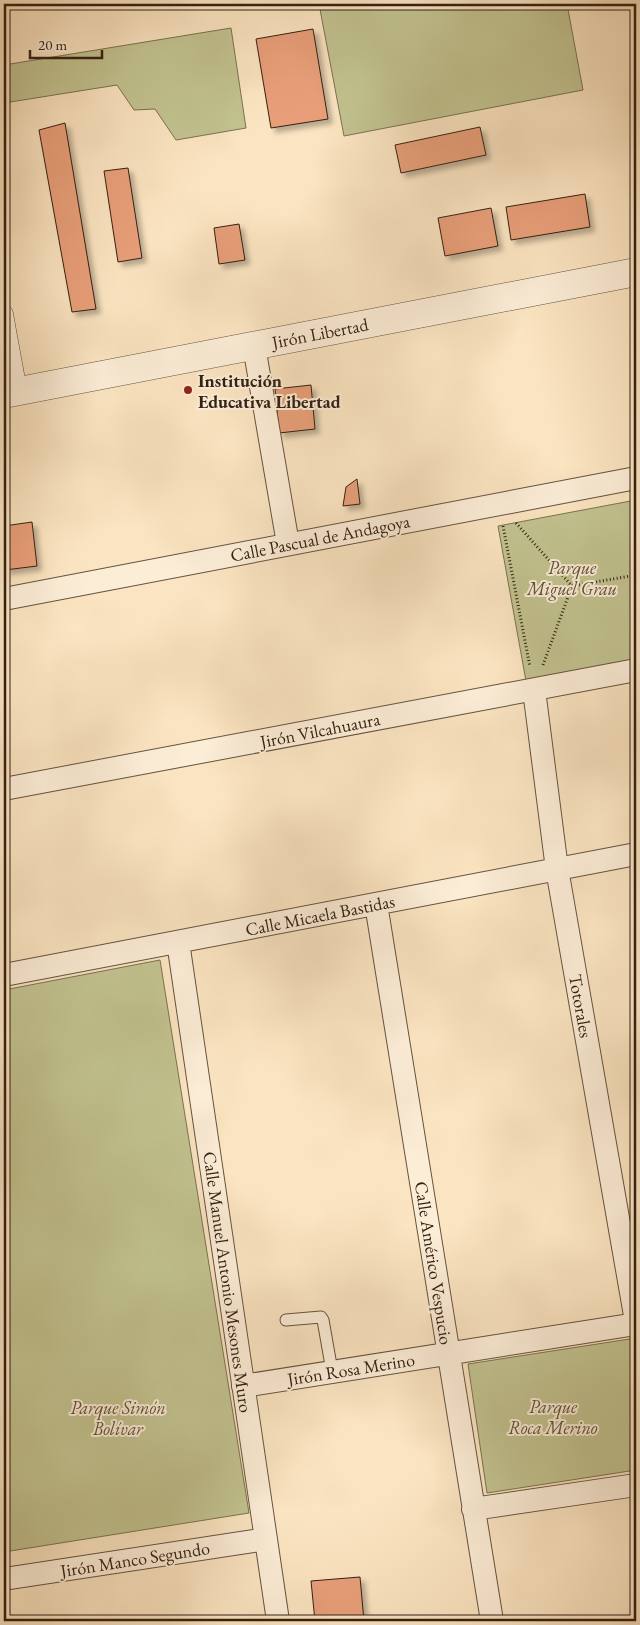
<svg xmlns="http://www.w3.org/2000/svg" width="640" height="1625" font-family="'EB Garamond',serif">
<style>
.green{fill:#c2c390;stroke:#7a7252}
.building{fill:#e89f79;stroke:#332114;filter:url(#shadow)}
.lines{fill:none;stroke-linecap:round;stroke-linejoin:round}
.service-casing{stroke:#65523f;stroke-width:13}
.pedestrian-casing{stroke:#65523f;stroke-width:19}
.minor-casing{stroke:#65523f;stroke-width:24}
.tertiary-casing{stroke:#65523f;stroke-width:29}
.path{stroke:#332114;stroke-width:3;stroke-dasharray:1 2.5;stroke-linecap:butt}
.service{stroke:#fcedd7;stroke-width:11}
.pedestrian{stroke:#fcedd7;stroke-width:18}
.minor{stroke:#fcedd7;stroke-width:22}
.tertiary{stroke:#fcedd7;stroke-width:28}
.poi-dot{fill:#8f2418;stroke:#fcedd7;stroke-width:2}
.labels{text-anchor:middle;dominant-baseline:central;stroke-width:4;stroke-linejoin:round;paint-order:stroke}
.street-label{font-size:18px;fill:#332114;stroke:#fcedd7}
.poi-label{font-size:18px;font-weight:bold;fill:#332114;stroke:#fcedd7;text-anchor:start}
.park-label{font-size:18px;font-style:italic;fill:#5e5239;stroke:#fcedd7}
</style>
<defs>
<filter id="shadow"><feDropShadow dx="4.5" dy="4.5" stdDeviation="2.5" flood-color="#0004"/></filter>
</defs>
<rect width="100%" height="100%" fill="#fbe4c1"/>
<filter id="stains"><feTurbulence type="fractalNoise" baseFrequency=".004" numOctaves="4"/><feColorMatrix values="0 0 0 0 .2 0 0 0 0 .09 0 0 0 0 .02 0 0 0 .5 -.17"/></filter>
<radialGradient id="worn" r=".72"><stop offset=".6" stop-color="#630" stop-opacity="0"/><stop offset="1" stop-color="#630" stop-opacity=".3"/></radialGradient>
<path class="green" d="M319 4H567L583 90 344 136Z
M231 28 246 128 176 140 155 109 134 110 117 85 4 103V65Z
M636 500V660L526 681 498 526Z
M160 960 249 1513 4 1552V990Z
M636 1338V1470L487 1493 468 1364Z"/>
<path class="building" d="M313 29 328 119 271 128 256 39Z
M65 123 96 309 72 312 39 130Z
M480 127 486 155 401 173 395 145Z
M128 168 142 258 118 262 104 171Z
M585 194 590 227 511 240 506 207Z
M491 208 498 246 445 256 438 218Z
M239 224 245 260 219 264 214 228Z
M311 385 315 429 279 433 275 389Z
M357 479 360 504 343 506 346 487Z
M32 522 37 566 5 570 4 526Z
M360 1577 364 1621H315L311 1581Z"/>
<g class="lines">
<g class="service-casing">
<path id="service" d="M286 1320 321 1317 323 1320 332 1371"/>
</g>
<g class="pedestrian-casing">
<path id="pedestrian" d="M4 314 18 391"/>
</g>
<g class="minor-casing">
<path id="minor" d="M254 346 288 544
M4 599 636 478
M534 690 557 869 636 1321
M4 789 636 670
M376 904 492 1621
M178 942 278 1621
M4 975 636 854
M243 1386 636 1324
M473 1509 636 1485
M4 1579 266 1539"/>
</g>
<g class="tertiary-casing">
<path id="tertiary" d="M4 394 636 272"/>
</g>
<path class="path" d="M516 523 572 586
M503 526 530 667
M543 665 572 586 636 575"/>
<use href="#service" class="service"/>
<use href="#pedestrian" class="pedestrian"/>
<use href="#minor" class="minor"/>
<use href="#tertiary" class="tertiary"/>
</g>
<circle class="poi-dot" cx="188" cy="390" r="5"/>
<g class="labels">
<g class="street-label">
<text transform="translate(320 333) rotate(-11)">Jirón Libertad</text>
<text transform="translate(320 538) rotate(-11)">Calle Pascual de Andagoya</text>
<text transform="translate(320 730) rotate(-11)">Jirón Vilcahuaura</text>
<text transform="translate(320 915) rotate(-11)">Calle Micaela Bastidas</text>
<text transform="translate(581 1006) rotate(80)">Totorales</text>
<text transform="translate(434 1263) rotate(81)">Calle Américo Vespucio</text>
<text transform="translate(228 1282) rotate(82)">Calle Manuel Antonio Mesones Muro</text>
<text transform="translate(351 1369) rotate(-9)">Jirón Rosa Merino</text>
<text transform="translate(135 1559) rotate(-9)">Jirón Manco Segundo</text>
</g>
<g class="poi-label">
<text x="198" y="380">Institución<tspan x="198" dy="21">Educativa Libertad</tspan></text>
</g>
<g class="park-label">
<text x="572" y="567">Parque<tspan x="572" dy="21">Miguel Grau</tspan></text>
<text x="553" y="1406">Parque<tspan x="553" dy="21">Roca Merino</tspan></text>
<text x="118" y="1407">Parque Simón<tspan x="118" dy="21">Bolívar</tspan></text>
</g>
</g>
<rect width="640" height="1625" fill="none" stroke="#fbe4c1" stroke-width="20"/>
<rect x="5" y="5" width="630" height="1615" fill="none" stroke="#332114" stroke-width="2.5"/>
<rect x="10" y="10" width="620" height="1605" fill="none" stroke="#332114"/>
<path d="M30 50v8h72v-8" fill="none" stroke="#332114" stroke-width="2.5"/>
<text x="38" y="50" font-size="15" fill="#332114" stroke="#fcedd7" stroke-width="4" paint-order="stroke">20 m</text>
<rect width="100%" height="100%" filter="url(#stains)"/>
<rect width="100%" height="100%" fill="url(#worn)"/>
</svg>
